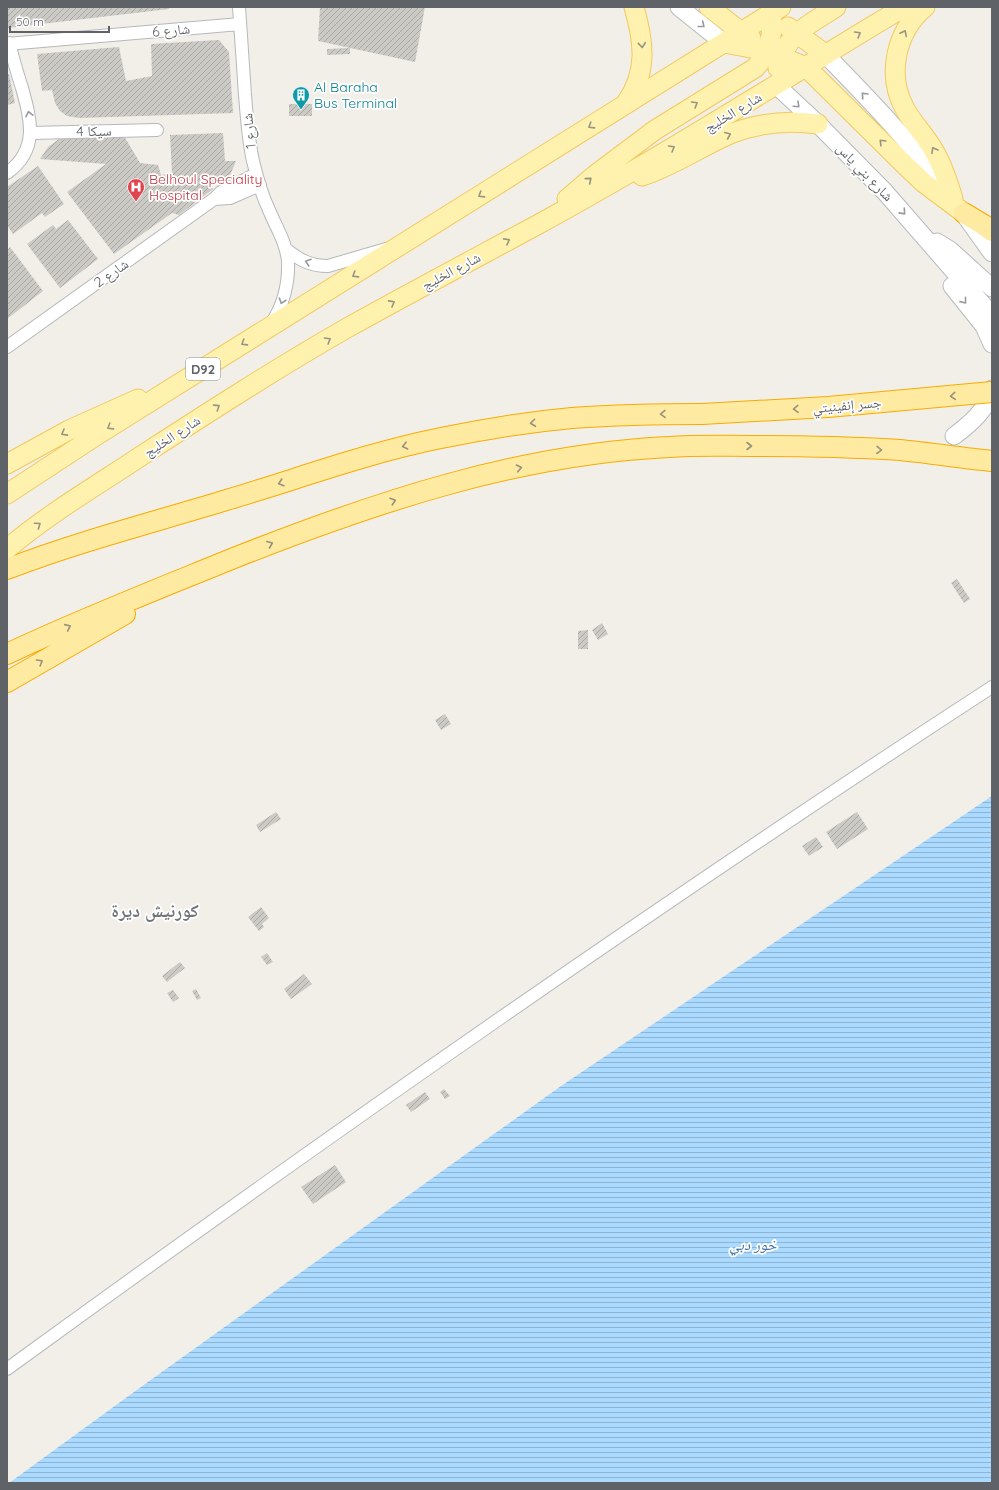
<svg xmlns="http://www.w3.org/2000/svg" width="999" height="1490" font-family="Quicksand,'Noto Naskh Arabic',sans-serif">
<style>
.water{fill:url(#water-rules)}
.building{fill:url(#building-hatch)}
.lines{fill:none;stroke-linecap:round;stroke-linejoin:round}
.minor-casing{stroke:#b5b8bc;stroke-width:14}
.secondary-casing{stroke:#b6babf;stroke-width:19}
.primary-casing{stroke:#f2c960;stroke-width:21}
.trunk-casing{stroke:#f9ab00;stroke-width:22}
.minor{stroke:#fff;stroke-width:12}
.secondary{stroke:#fff;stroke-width:17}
.primary{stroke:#fff2af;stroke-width:19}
.trunk{stroke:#feeaa1;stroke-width:20}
.trunk-bridge-casing{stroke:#f9ab00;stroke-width:22;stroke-linecap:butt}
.trunk-bridge{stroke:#feeaa1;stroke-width:20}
.oneway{stroke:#979a9d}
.oneway2{stroke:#979581}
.oneway3{stroke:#97927c}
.labels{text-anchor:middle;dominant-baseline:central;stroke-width:3.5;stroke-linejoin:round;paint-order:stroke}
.shield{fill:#fff;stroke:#8f9295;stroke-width:1}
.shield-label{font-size:13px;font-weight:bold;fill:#5f6368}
.street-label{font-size:14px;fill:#5f6368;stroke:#fff}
.culture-label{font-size:14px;fill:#0d838f;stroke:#fff;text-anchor:start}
.health-label{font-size:14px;fill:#be3a42;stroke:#fff;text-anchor:start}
.water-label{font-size:15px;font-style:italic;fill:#4174aa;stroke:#fff}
.district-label{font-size:18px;font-weight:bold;fill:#70757a;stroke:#fff}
</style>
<defs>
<pattern id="water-rules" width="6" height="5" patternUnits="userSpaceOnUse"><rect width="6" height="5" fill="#aadaff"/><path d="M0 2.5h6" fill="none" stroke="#8eb4d2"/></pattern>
<pattern id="building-hatch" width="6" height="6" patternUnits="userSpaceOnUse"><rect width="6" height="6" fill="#cccac5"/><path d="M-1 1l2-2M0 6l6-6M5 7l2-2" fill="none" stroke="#a9a8a4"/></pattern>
</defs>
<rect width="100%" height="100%" fill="#f1efe8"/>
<path class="water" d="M992 796V1483H9L134 1392 561 1086Z"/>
<path class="building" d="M7 7H169V9L7 28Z
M320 7H425L415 62 318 41Z
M219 40 229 52 233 113 79 118 67 116 60 111 55 103 52 90 42 91 37 54 119 47 126 81 152 76 151 44Z
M350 48V54L327 55V49Z
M7 74H9L15 103 7 105Z
M289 104H312V116H289Z
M223 133 225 161H236L228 180 223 179 211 187 213 189 179 215 172 213 114 254 67 192 106 164 40 159 48 147 59 139 124 136 140 163 158 165 161 175 172 173 170 135Z
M38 166 64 204 45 217 42 213 13 234 7 225V187Z
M68 220 98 259 60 288 27 244 53 225 56 229Z
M10 247 43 291 7 319V250Z
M957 579 970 599 964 603 951 583Z
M602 623 608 634 598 640 592 630Z
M588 630V649H578V631Z
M445 714 451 724 441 730 435 720Z
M276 812 281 819 260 832 256 825Z
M857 812 868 829 837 849 826 832Z
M816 837 823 847 809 856 802 846Z
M261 907 269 918 262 924 264 927 259 931 248 917Z
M267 953 273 962 267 965 261 957Z
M180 962 185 968 167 982 162 976Z
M304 974 312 984 291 999 284 989Z
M196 989 201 998 197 1000 192 991Z
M173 990 179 998 173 1002 167 993Z
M444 1089 450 1096 445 1099 440 1092Z
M425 1092 430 1099 411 1112 406 1105Z
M335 1165 346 1182 313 1204 301 1187Z"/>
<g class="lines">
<g class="minor-casing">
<path id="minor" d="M239 7C241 36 243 66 245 95 247 117 248 139 253 161 257 178 262 195 269 210 276 227 286 242 288 261 289 283 283 306 271 324
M7 44 240 24
M31 133 157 130
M7 173C39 150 31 120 22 88 17 73 13 58 9 43
M214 199 230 198 260 185
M286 249C299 260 311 266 328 266L386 249
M7 347 214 199 221 192 256 174
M7 1369C330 1134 657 905 992 687"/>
</g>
<g class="secondary-casing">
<path id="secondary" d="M679 7 724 43
M825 54C869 99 912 144 950 195
M776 85 818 124 885 192 992 315
M964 214 992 253
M937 242 950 250 992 288
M952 286 984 326 992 344
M954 436C970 424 987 410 992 389"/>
</g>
<g class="primary-casing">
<path id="primary" d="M709 7 741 32 751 38
M925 7C896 31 886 75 905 109 913 124 926 136 934 151 943 166 948 182 953 199
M788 27 825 54
M724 43 767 51 806 67 906 166 924 183 964 213
M778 68C786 33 809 25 836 7
M626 103C648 72 644 42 634 7
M642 176C673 166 700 147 730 134 758 123 788 120 818 124
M567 199 595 175 655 130 755 68C769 53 774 34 771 13
M7 464 69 430 138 399
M7 494 97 435 781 7
M7 549C48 514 96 486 141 456 209 412 277 368 347 328 410 293 474 259 537 225 662 157 782 80 904 7"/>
</g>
<g class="trunk-casing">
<path id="trunk" d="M964 213 984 225 992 231
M7 569C77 542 151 523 223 501 295 480 366 453 441 438 484 429 528 422 572 418 615 415 658 414 702 414
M7 654C81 619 158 589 234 558 373 503 518 454 669 447 697 445 724 446 752 446 801 446 851 447 900 450 931 453 961 458 992 461
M7 682 125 614"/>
</g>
<use href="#minor" class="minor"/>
<use href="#secondary" class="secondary"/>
<use href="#primary" class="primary"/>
<use href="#trunk" class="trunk"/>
<g class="trunk-bridge-casing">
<path id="trunk-bridge" d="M702 414 828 407 992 392"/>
</g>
<use href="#trunk-bridge" class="trunk-bridge"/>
</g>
<defs><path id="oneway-chevron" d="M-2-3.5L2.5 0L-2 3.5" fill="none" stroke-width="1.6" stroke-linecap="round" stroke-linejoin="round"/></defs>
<g class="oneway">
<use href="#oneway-chevron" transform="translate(702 25) rotate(39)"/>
<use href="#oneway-chevron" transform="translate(864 95) rotate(-133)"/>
<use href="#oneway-chevron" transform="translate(797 105) rotate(43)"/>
<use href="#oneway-chevron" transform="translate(29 114) rotate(-102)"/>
<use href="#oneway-chevron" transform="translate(903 212) rotate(48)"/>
<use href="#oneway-chevron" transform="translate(308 262) rotate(-161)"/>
<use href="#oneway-chevron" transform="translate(282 301) rotate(109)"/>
<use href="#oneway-chevron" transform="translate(964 301) rotate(51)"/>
</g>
<g class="oneway2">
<use href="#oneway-chevron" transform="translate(904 33) rotate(-63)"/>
<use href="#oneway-chevron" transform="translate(858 34) rotate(-31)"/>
<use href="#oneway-chevron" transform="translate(642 45) rotate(84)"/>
<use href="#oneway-chevron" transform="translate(695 104) rotate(-31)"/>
<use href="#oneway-chevron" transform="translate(591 126) rotate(148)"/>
<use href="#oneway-chevron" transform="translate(728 135) rotate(-23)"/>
<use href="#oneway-chevron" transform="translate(882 142) rotate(-135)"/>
<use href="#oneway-chevron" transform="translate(672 148) rotate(-30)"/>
<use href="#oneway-chevron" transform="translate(934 150) rotate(-120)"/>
<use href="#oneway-chevron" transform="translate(589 180) rotate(-40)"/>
<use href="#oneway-chevron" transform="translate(481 195) rotate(148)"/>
<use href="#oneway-chevron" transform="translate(507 241) rotate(-28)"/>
<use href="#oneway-chevron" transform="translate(355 275) rotate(148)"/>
<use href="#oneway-chevron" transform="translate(392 303) rotate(-29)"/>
<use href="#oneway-chevron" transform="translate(328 340) rotate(-31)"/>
<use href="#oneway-chevron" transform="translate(244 343) rotate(148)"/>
<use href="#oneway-chevron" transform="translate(217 407) rotate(-33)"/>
<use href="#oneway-chevron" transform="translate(110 427) rotate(148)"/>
<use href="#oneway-chevron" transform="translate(64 433) rotate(151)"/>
<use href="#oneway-chevron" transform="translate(38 525) rotate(-35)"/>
</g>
<g class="oneway3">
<use href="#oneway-chevron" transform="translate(953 396) rotate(175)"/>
<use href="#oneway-chevron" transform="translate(796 409) rotate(177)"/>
<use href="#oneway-chevron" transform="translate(663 414) rotate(179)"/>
<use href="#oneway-chevron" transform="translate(533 423) rotate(173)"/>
<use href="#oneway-chevron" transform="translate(405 446) rotate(167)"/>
<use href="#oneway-chevron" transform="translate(749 446)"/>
<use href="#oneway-chevron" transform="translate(879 450) rotate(2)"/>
<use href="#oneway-chevron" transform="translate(519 468) rotate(-12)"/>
<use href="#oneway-chevron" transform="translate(281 483) rotate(162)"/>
<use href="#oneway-chevron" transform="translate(393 501) rotate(-18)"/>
<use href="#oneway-chevron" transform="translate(270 544) rotate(-22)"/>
<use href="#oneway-chevron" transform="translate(68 627) rotate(-24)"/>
<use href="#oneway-chevron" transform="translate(40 662) rotate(-31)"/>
</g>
<defs>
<g id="building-pin" transform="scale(0.9)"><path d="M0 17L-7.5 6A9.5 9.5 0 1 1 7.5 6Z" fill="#0f9aa8" stroke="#fff"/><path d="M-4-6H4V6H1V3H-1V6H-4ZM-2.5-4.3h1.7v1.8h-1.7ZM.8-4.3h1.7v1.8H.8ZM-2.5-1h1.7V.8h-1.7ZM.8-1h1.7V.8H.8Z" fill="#fff"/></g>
<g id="hospital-pin" transform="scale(0.9)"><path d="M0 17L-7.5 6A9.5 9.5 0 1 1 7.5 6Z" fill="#e0444e" stroke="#fff"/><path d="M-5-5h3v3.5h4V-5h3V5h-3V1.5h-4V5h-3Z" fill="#fff"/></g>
</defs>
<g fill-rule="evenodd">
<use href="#building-pin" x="301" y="95"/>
<use href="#hospital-pin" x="136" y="187"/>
</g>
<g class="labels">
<rect class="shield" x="186" y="358" width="34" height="22" rx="3"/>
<g class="shield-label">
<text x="203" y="369">D92</text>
</g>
<g class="street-label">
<text transform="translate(171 30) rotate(-5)">شارع 6</text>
<text transform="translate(733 112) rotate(-31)">شارع الخليج</text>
<text transform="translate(94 131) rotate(-1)">4 سيكا</text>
<text transform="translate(249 131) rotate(-96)">شارع 1</text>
<text transform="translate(865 172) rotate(46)">شارع بني ياس</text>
<text transform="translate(451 271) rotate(-28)">شارع الخليج</text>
<text transform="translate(111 273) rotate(-35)">شارع 2</text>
<text transform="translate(847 405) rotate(-5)">جسر إنفينيتي</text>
<text transform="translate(172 436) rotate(-33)">شارع الخليج</text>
</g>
<g class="culture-label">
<text x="314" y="87">Al Baraha<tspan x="314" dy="16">Bus Terminal</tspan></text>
</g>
<g class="health-label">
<text x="149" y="179">Belhoul Speciality<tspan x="149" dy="16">Hospital</tspan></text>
</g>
<g class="water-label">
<text x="753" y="1244">خور دبي</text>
</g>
<g class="district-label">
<text x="155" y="910">كورنيش ديرة</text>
</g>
</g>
<rect width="999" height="1490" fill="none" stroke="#5f6368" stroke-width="16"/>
<path d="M10 26v6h99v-6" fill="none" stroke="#5f6368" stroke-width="2"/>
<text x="16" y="26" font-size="12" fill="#5f6368" stroke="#ffffff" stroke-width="3" paint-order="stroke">50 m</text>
</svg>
